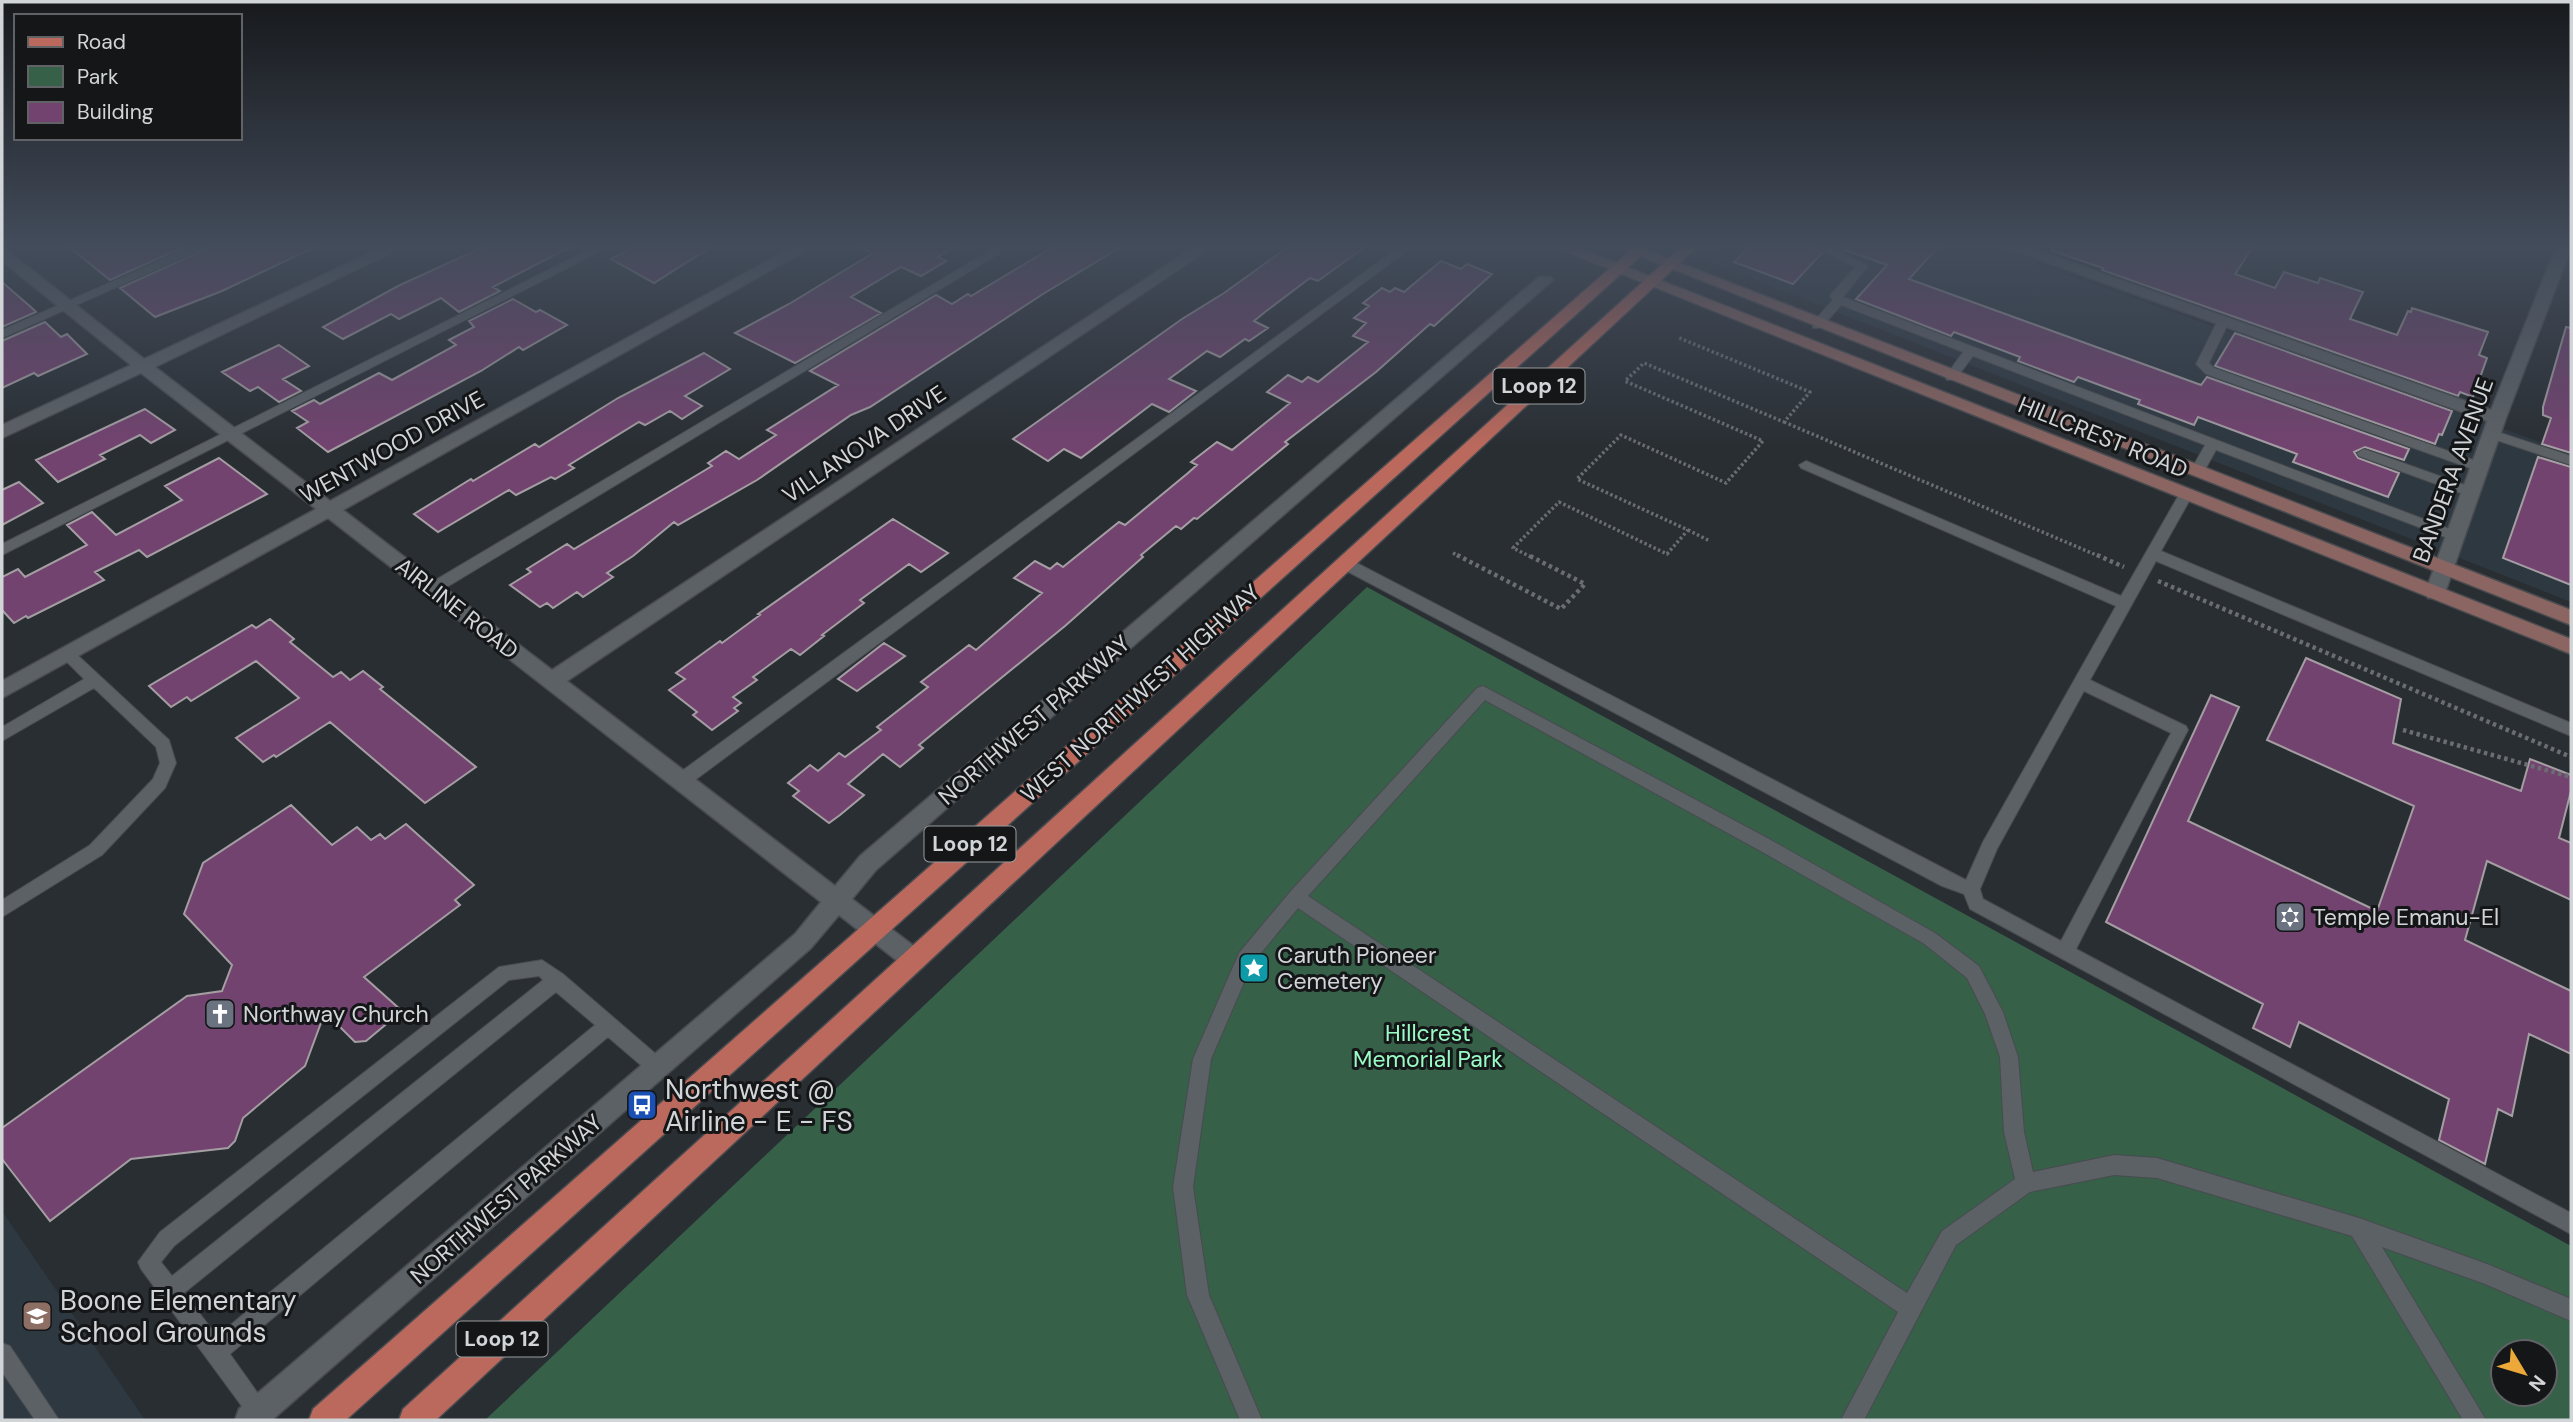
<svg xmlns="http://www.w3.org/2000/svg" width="2573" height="1422" font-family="'DM Sans',sans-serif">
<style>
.built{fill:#2e3841}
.green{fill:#376049;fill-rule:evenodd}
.building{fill:#72436f;stroke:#a49ea3;stroke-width:2}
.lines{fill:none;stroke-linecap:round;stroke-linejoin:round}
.lane-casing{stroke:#484b4f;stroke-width:2}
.street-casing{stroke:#484b4f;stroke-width:3}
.secondary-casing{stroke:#484b4f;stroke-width:3}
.primary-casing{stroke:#484b4f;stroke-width:3}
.path-far1{stroke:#6a6e73;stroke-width:3.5;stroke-dasharray:2.5 2.5;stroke-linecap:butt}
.path{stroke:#6a6e73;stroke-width:4.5;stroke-dasharray:3.5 3.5;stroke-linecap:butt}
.lane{fill:#5c6166;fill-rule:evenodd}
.street{fill:#5c6166;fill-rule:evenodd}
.secondary{fill:#8b6561;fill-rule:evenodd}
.primary{fill:#bb695c;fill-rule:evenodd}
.labels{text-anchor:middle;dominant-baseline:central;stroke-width:6;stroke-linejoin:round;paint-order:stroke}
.shield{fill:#141618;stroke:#999c9e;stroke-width:2}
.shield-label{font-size:21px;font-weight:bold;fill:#d2d5d8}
.street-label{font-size:23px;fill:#d2d5d8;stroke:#141618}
.poi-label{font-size:23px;fill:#d2d5d8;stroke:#141618;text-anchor:start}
.park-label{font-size:23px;fill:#99fcc5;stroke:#141618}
.near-poi-label{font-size:28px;fill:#d2d5d8;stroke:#141618;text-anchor:start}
</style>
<rect width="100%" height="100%" fill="#292e33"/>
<path class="built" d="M1725 247H2049L2037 264 2571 453V602L1710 262Z
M2 1211 145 1420H2Z"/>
<path class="green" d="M1367 587 2571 1246V1420H485ZM2503 1352H2545V1394H2503Z"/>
<path class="building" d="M69 247H184L110 280Z
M210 247H315L222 291 155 317 120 288Z
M483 247H570L493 287 500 291 459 312 441 298 399 319 391 314 343 339 323 327 398 286Z
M633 247H711L654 283 611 259Z
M860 247H954L938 257 946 261 921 276 901 267 851 297 881 313 795 363 735 333 789 304 873 253Z
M1053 247H1121L1043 294 870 407 851 415 757 480 678 525 674 522 633 556 607 573 613 577 583 597 577 592 553 608 547 603 540 607 510 585 531 572 527 569 567 544 574 549 712 466 708 463 726 451 739 459 776 435 767 430 838 385 810 371 936 295 952 304 968 294 971 296Z
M1288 247H1365L1318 281 1310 278 1265 312 1254 321 1268 328 1249 341 1245 339 1220 357 1207 351 1169 379 1196 391 1169 412 1152 404 1081 458 1064 449 1048 461 1013 439 1182 319 1224 293Z
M1749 247H1812L1822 253 1793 284 1734 262Z
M1846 247H1938L1909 279 2201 385 2207 377 2409 449 2404 460 2365 447 2354 452 2358 458 2399 473 2388 497 2293 462 2297 454 2198 417 2194 425 2138 404 2140 400 2078 377 2074 382 2018 361 2020 357 1954 332 1951 336 1856 299 1887 265 1845 250Z
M2053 247H2253L2235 274 2275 288 2284 272 2318 283 2320 278 2363 292 2350 319 2397 335 2408 311 2411 312 2412 308 2488 332 2479 355 2487 358 2473 397 2460 392 2458 396 2102 270 2103 268 2052 251Z
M1441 261 1461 269 1467 264 1492 274 1434 326 1430 324 1376 372 1285 442 1288 444 1197 519 1194 518 1181 529 1176 526 1141 555 1143 557 1065 626 919 745 923 748 900 767 883 754 848 784 864 795 840 815 829 823 793 796 799 791 788 783 810 765 818 771 839 753 845 757 881 730 877 727 928 687 921 682 969 645 976 650 1042 593 1014 578 1035 561 1050 569 1057 563 1063 567 1119 522 1125 525 1188 473 1197 465 1191 462 1217 442 1232 450 1290 403 1267 392 1288 375 1302 382 1308 377 1318 382 1368 342 1353 336 1366 323 1354 318 1369 306 1363 303 1382 288 1390 292 1395 288 1404 292Z
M2 282 32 308 36 312 2 327Z
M513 299 536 312 540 310 567 325 523 350 519 347 481 371 328 452 297 428 308 422 292 411 314 400 320 404 379 373 392 380 456 345 449 340 474 327 469 321Z
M45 322 61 337 67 334 87 354 38 376 34 373 2 388V341Z
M2566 327 2571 328V453L2542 444 2551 418 2543 415V407Z
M2235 333 2452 411 2442 435 2439 434 2435 444 2215 366Z
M279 345 309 366 283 379 301 391 279 402 258 387 250 391 222 372Z
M704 353 730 369 685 396 702 406 682 419 670 411 645 425 639 422 569 465 574 468 555 479 551 477 516 495 509 490 438 532 414 514 471 479 473 481 535 444 539 447 618 398Z
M145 409 175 430 151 443 140 435 100 455 105 459 58 482 36 460Z
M2538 457 2571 467V585L2503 558Z
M219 458 267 494 147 557 139 550 95 572 104 580 28 618 26 616 14 623 2 610V577L18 569 25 577 87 545 67 525 92 512 116 535 182 500 165 486Z
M19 482 43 503 2 525V490Z
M893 519 948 553 921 572 909 564 860 600 864 603 822 635 824 636 800 655 791 649 753 677 757 680 733 697 741 703 734 708 738 711 712 730 693 715 697 712 669 690 685 679 676 673 720 641 722 643 760 615 758 614Z
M270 619 294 639 290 642 333 677 341 672 350 680 363 671 383 687 380 689 476 767 425 803 330 722 276 757 274 755 263 762 236 738 299 698 256 661 191 701 187 697 171 707 149 686 252 625 256 628Z
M884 643 905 656 857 691 838 679Z
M2306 658 2401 699 2393 743 2521 791 2530 759 2571 775V791L2559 838 2571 843V900L2487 861 2465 940 2571 991V1054L2529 1034 2512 1116 2498 1109 2485 1164 2439 1140 2449 1099 2299 1022 2290 1047 2253 1028 2263 1004 2106 922 2211 695 2239 707 2188 821 2377 911 2414 806 2267 740Z
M291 805 332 845 357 827 371 840 380 834 385 839 406 824 474 885 455 900 460 905 364 977 402 1011 366 1041 355 1042 325 1012 305 1066 243 1118 235 1141 228 1148 131 1159 50 1221 2 1159V1128L187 996 222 991 232 965 184 914 203 863Z"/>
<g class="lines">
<g class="lane-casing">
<path id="lane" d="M191 247H207L2 338V330Z
M594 247H609L2 555V544Z
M996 247H1010L437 593H427L425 589 427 585Z
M1399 247H1412L687 786H675L673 781 675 776Z
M1815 247H1830L1868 266 1843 297 2460 533 2462 536 2455 541 2450 539 2216 450 2202 475H2192L2190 472 2205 445 1973 356 1955 380H1947L1945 377 1963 352 1841 305 1821 328H1813V322L1833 300 1830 296 1832 293 1855 267Z
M2223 318 2229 322 2209 363 2214 368 2485 464 2487 467 2485 470H2475L2206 374 2196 364 2217 322Z
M2492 430 2571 456V465L2487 437V431Z
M2364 449 2476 489 2478 492 2471 497 2466 495 2359 456 2357 453Z
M1806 461 2121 596 2180 493H2190L2192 496 2161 551 2571 723V736L2156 561 2090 680 2186 726 2188 730 2076 949 2571 1213V1234L1970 909 1964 894 1942 886 1341 568 1339 564 1346 559 1351 560 1966 880 1983 842 2116 606 1801 468 1799 465ZM2084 691 2171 733 2061 941 1983 899 1980 889 1997 849Z
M67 648 72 650 169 740 176 763 165 788 102 855 2 917V900L90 845 153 779 160 763 156 747 94 688 2 741V727L84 679 59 654Z
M1483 686 1769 839 1935 933 1979 966 2003 1012 2018 1057 2024 1132 2033 1172 2114 1155 2157 1158 2359 1218 2487 1264 2571 1299V1321L2485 1284 2382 1247 2486 1420H2463L2352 1236 2157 1178 2114 1175 2030 1192 1956 1245 1864 1420H1841L1898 1312 1298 908 1252 964 1211 1059 1193 1187 1209 1295 1262 1420H1240L1187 1295 1173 1187 1193 1059 1239 953 1290 892 1477 688ZM1485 700 1757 849 1923 943 1967 978 1985 1014 2000 1057 2004 1132 2015 1179 1942 1231 1907 1293 1308 896Z
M542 960 563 974 664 1061 667 1067 664 1073 657 1076 650 1073 608 1037 230 1354 271 1412 267 1420H252L141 1269 138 1262 160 1232 499 967ZM539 976 543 980 172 1276 161 1262 174 1246 509 980ZM556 992 595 1025 217 1336 184 1293Z
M2 1343 10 1346 59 1420H35L2 1372Z"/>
</g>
<g class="street-casing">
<path id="street" d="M383 247H403L155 367 330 501 793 247H812L343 510 552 670 1194 247H1212L567 681 835 886 860 856 1539 277H1551L1553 280 876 870 852 899 923 953 926 960 923 967 914 971 905 967 839 915 811 948 272 1420H235L239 1409 795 934 821 902 328 518 2 698V681L316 509 141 373 2 438V425L131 365 2 261V248L7 250 144 359Z
M2004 247H2027L2491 410 2556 247 2571 248 2506 418 2445 593 2442 598H2428L2425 593 2487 421Z"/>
</g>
<g class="secondary-casing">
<path id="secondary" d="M1554 247H1576L2571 639V654Z
M1617 247H1639L2571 610V625Z"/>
</g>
<g class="primary-casing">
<path id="primary" d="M1634 247H1651L346 1420H309L313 1409Z
M1681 247H1697L436 1420H399L403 1409Z"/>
</g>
<path class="path-far1" d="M1784 422 2101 557
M1688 530 1710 541
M1453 553 1461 557
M1531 557 1513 548 1559 502 1667 554 1688 530 1577 479 1621 435 1726 483 1763 441 1625 381 1644 363 1784 422 1810 392 1677 337"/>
<path class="path" d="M1457 555 1561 609 1585 584 1528 555
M2097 555 2124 567
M2158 581 2571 757
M2403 730 2571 777"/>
<use href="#lane" class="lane"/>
<use href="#street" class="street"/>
<use href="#secondary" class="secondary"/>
<use href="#primary" class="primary"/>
</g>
<linearGradient id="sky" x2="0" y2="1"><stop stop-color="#17191c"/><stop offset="0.55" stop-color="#434c5b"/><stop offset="1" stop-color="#434c5b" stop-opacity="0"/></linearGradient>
<rect width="2573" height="447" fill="url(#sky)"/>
<defs>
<g id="synagogue-square" transform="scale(1.575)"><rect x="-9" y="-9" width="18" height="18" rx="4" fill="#6b7280" stroke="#141618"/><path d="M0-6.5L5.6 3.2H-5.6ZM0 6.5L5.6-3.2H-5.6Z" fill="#fff"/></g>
<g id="sight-square" transform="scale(1.575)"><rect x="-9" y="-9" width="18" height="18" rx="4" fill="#0f9aa8" stroke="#141618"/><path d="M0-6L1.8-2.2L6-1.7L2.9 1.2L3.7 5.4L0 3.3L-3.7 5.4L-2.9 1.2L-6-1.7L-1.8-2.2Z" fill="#fff"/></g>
<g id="church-square" transform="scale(1.575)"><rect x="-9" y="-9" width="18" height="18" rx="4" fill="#6b7280" stroke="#141618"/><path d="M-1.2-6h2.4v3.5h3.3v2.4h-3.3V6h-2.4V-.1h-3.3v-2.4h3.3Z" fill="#fff"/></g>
<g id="bus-square" transform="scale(1.575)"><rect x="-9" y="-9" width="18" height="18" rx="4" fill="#1a4fb4" stroke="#141618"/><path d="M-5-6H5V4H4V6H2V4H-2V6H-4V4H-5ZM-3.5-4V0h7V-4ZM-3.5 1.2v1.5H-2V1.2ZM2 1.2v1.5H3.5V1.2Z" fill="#fff"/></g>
<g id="school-square" transform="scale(1.575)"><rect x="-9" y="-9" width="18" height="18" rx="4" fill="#8d6e63" stroke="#141618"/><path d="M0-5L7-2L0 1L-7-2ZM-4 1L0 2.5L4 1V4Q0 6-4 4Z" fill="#fff"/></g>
</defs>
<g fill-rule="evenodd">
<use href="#synagogue-square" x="2290" y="917"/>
<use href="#sight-square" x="1254" y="968"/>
<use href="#church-square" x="220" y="1014"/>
<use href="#bus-square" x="642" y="1105"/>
<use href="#school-square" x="37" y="1316"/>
</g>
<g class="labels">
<g class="shield">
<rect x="1493.5" y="368.5" width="91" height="35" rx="5"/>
<rect x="924.5" y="826.5" width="91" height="35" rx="5"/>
<rect x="456.5" y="1321.5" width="91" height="35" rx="5"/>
</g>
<g class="shield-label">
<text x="1539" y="386">Loop 12</text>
<text x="970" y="844">Loop 12</text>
<text x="502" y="1339">Loop 12</text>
</g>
<g class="street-label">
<text transform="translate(2103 437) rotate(22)">HILLCREST ROAD</text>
<text transform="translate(864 444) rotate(-34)">VILLANOVA DRIVE</text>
<text transform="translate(392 447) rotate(-29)">WENTWOOD DRIVE</text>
<text transform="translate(2453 470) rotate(-70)">BANDERA AVENUE</text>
<text transform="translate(457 608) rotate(38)">AIRLINE ROAD</text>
<text transform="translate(1140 693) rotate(-42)">WEST NORTHWEST HIGHWAY</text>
<text transform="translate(1034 720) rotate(-41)">NORTHWEST PARKWAY</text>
<text transform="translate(506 1199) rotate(-41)">NORTHWEST PARKWAY</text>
</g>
<g class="poi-label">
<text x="2313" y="917">Temple Emanu-El</text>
<text x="1277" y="955">Caruth Pioneer<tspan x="1277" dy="26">Cemetery</tspan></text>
<text x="243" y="1014">Northway Church</text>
</g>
<g class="park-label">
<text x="1428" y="1033">Hillcrest<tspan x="1428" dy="26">Memorial Park</tspan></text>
</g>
<g class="near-poi-label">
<text x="665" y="1089">Northwest @<tspan x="665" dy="32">Airline - E - FS</tspan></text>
<text x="60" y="1300">Boone Elementary<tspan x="60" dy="32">School Grounds</tspan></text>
</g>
</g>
<rect width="2573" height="1422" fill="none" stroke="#d2d5d8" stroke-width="7"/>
<rect x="14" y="14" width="228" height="126" fill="#141618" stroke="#606265" stroke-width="2"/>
<rect x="28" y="37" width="35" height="10" fill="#bb695c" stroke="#606265" stroke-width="2"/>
<text x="77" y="49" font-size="21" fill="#d2d5d8">Road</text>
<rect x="28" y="66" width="35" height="21" fill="#376049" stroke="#606265" stroke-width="2"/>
<text x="77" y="84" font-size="21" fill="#d2d5d8">Park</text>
<rect x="28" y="102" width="35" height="21" fill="#72436f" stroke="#606265" stroke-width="2"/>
<text x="77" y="119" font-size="21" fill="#d2d5d8">Building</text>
<g transform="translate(2524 1373) rotate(128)"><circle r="33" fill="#141618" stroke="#606265" stroke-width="2"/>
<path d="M0-5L12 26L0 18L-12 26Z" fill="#eca93a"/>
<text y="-10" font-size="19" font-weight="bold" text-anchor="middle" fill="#d2d5d8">N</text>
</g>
</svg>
